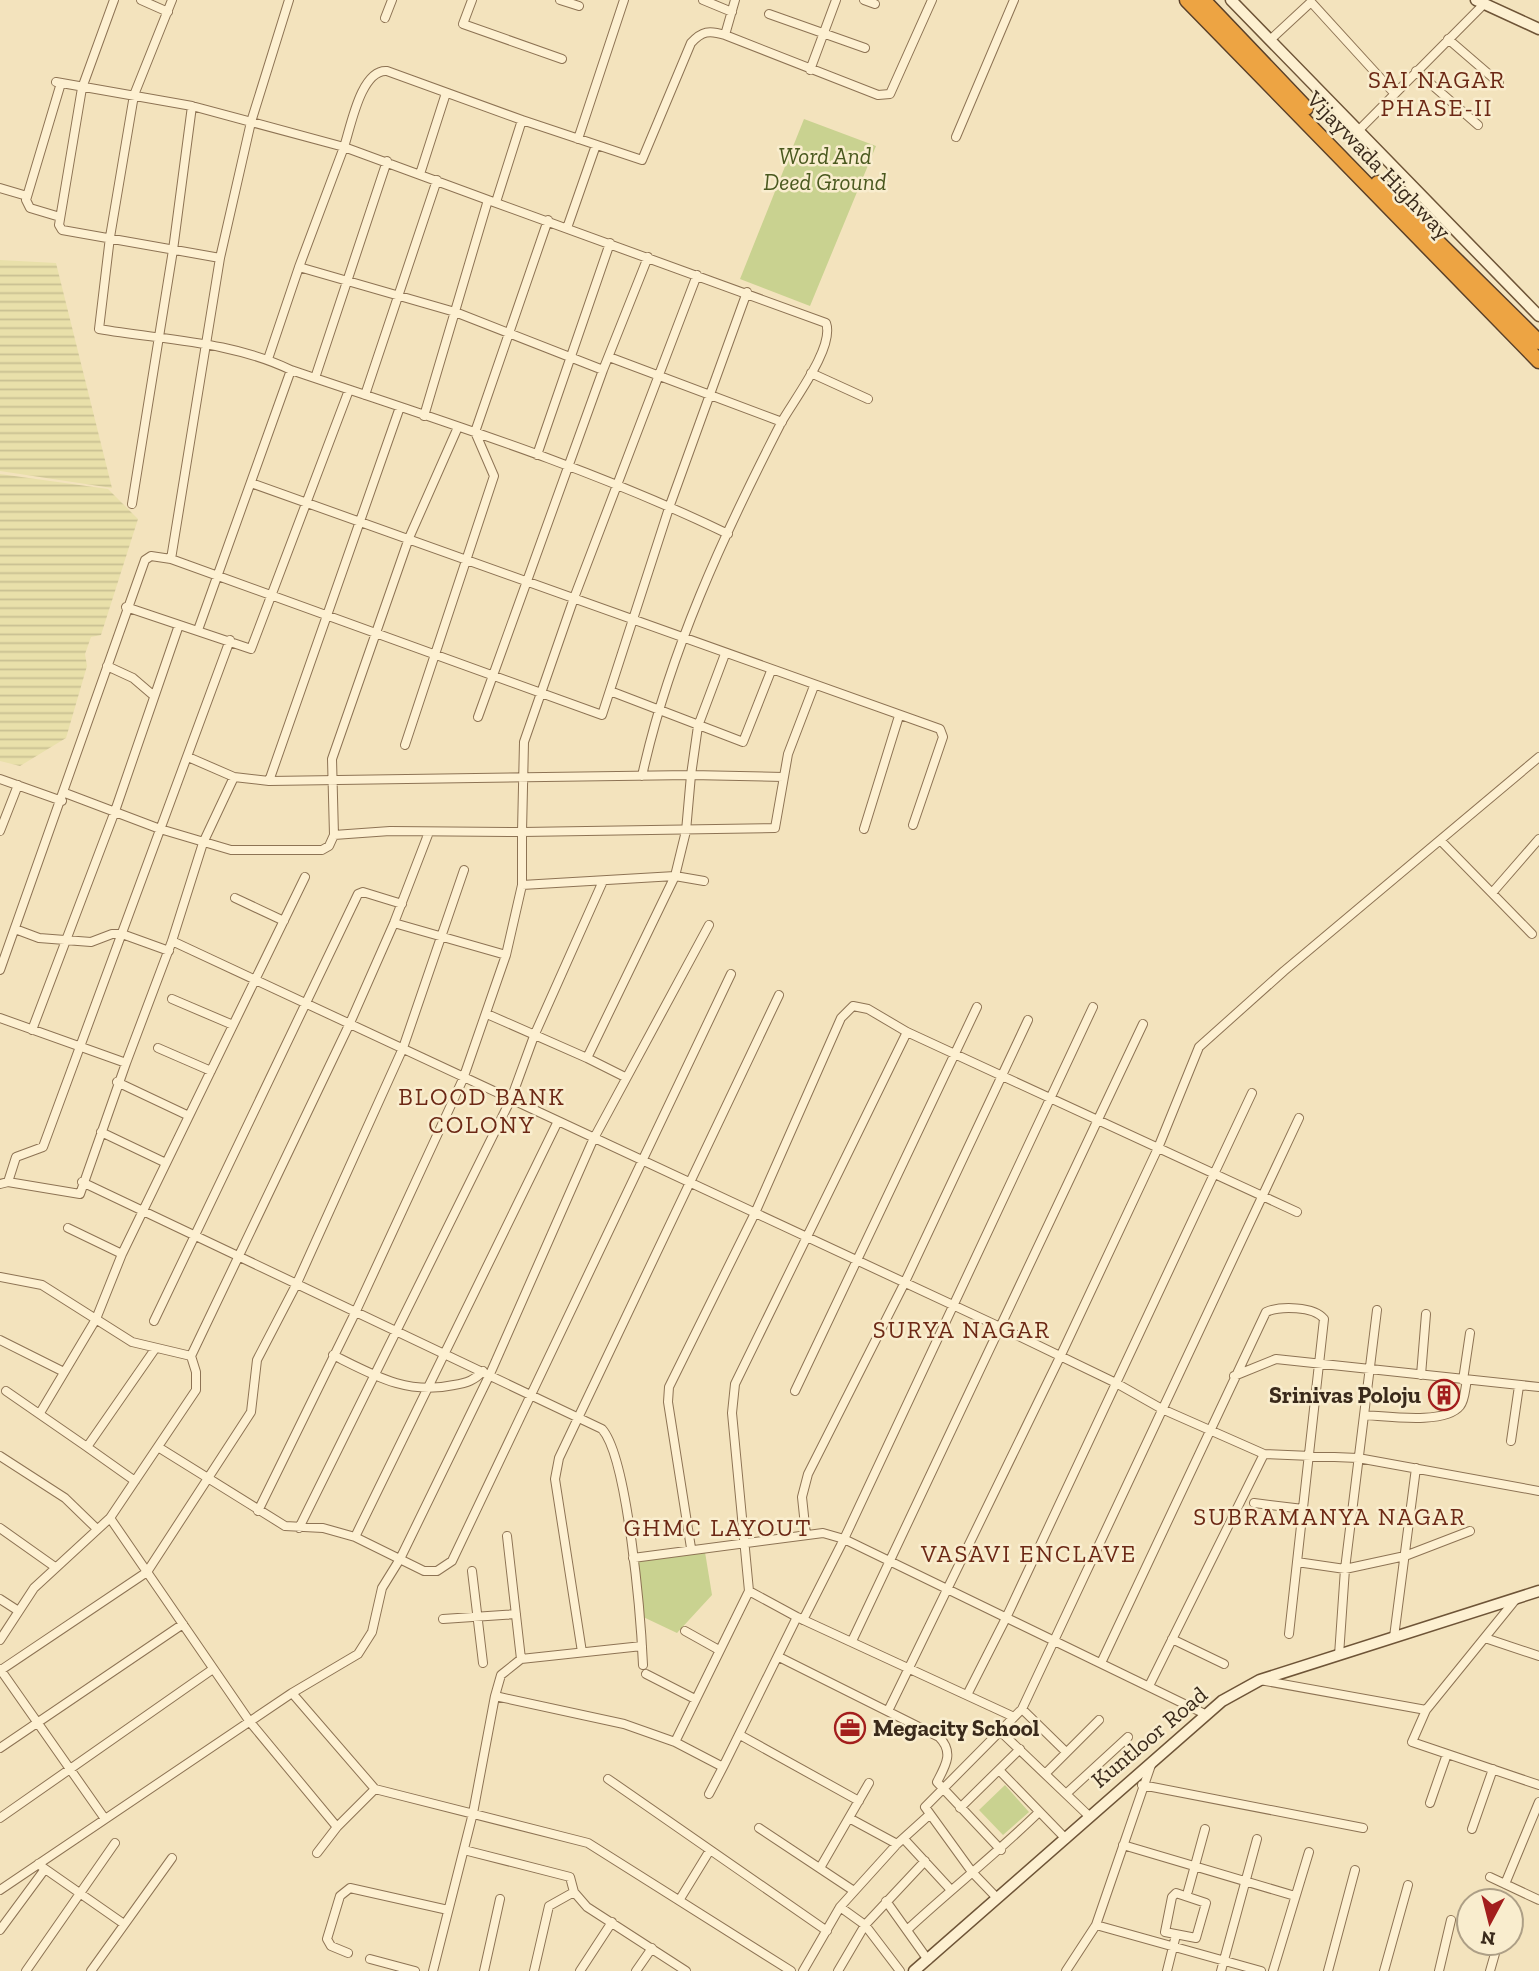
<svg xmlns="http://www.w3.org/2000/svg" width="1539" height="1971" font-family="'Zilla Slab',serif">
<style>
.farmland{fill:url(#farmland-rules)}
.green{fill:#c9d290}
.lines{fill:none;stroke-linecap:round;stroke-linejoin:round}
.street-casing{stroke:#8d7354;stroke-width:10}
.secondary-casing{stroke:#6e5437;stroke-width:13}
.highway-casing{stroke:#5a4029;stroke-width:17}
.street{stroke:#fdf0d1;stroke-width:8}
.secondary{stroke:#fdf0d1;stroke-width:10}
.highway{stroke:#eda443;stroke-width:14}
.labels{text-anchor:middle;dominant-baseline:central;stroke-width:5;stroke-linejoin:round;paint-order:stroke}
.park-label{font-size:23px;font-style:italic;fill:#4a591f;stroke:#f9edce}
.street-label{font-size:23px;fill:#3a2a1b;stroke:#f9edce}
.poi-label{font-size:23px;font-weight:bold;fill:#3a2a1b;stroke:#f9edce;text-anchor:end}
.neighbourhood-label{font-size:24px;letter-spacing:2px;fill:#6c2815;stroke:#f9edce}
</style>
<defs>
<pattern id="farmland-rules" width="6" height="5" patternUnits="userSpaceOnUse" patternTransform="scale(1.75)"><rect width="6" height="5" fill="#e9e0aa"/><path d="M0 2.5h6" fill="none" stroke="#c9c092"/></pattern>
</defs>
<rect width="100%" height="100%" fill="#f3e3bd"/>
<path class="farmland" d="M0 260 56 263 112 488 0 471Z
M0 474 108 489 138 519 101 635 91 637 85 654 87 666 66 738 20 766 0 761Z"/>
<path class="green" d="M804 119 876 146 810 306 740 279Z
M705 1552 712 1595 677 1633 639 1615 638 1561Z
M1005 1785 1029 1812 1003 1835 979 1810Z"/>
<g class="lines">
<g class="street-casing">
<path id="street" d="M114 0 82 88 59 225 62 230 220 258
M141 0 168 12
M172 0 134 95 110 237 99 329C163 340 231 341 291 370 438 420 588 466 728 534
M472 0 463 24 562 59
M560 0 579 6
M703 0 732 12
M864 0 875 4
M769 14 865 48
M385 18 392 0
M725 35 735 0
M1448 39 1499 83
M1270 40 1311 2 1394 93
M810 70 836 0
M1416 71 1478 125
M56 82 192 106 344 147 299 267 455 312 603 370
M1358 131 1481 7 1484 0
M956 137 1014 0
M578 139 624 0
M420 174 446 93
M0 188 27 196
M488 200 344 147C351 126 361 69 387 71L522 120
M496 202 522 120 642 160 691 43C702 31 709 30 725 35L878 95 890 94 932 0
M60 217 30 208 26 200 61 83
M567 228 596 145
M609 357 782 422
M268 359 299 267
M811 373 868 399
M315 378 387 161
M365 395 437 180
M424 416 488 200 826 323C835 347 793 401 781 423 723 536 669 653 642 776
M458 427 409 538 332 759 334 835 390 831 522 832 524 742 574 598 697 275
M537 455 610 243
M251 483 940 729 943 737 913 825
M132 504 173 250 192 106
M171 559 220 258 251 122 289 0
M126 607 251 649 349 390
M198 630 291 370
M725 654 698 726 691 775 784 777
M107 666 133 678 154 696
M610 691 743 742 771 671
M478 717 603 370 648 257
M405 745 494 476 475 432 548 220
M188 757 234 777 269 781 691 775 686 831 675 876 587 1058 625 1077
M0 779 62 801
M269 781 400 407
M65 793 160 829 231 850H322L329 846 334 835
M864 829 899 716
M0 831 18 785
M1441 841 1532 934
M522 885 675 876 704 881
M1492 893 1539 839
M235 898 284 921
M394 923 506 955
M15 929 39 938 91 942 112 934H122L169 951
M172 941 1000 1327 1116 1383 1162 1409 1264 1454 1358 1458 1539 1491
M0 970 145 560 151 556 171 559 602 715 670 505 747 292
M172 999 233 1025
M1093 1007 844 1539 1205 1714
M487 1014 587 1058
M0 1018 126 1063 172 941 203 843 234 777
M32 1030 115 811 179 625
M158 1048 211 1071
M117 1082 189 1116
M558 1121 355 1537 424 1571H437L452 1561 731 974
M101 1132 166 1163
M8 1182 16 1157 43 1147 230 640
M82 1182 602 1429C628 1458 641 1620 643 1665
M0 1184 8 1182 80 1194 126 1063
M68 1228 122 1254
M0 1277 42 1285 132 1342 191 1356
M154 1321 358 894 363 892 402 904
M0 1340 64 1372
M333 1355C375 1376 407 1395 454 1385 467 1383 475 1380 483 1371
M1421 1375 1426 1314
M1234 1376 1276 1359 1539 1387
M1463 1380 1470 1333
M6 1391 87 1447
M795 1391 977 1007
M40 1413 96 1319 122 1254 305 877
M1364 1415C1386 1416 1445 1425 1460 1406 1465 1400 1465 1388 1467 1380
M1511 1441 1519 1386
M158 1447 285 1526 323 1528 355 1537
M0 1456 65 1498 96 1528
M135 1481 87 1447 155 1349
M1254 1503 1303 1509
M258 1511 356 1311 463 1079 506 955 522 885V832L775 828 788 754 814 686
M110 1518 250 1722 337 1827
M0 1528 55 1567
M299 1528 511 1099 534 1036 603 881
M806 1535 802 1497 808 1474 904 1284 1028 1020
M507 1536 521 1659
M691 1548 668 1402 669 1387 755 1213 841 1018 853 1006 868 1009 907 1032 1297 1212
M633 1558 823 1533 844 1539 803 1620
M1297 1562 1345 1569 1405 1556 1470 1531
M472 1571 483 1663
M749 1591 732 1413 735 1384 907 1032
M0 1599 17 1610
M1516 1599 1426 1710 1412 1742 1539 1785
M443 1619 516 1614
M685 1631 719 1650
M1394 1637 1416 1468
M1485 1638 1539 1656
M1172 1639 1224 1664
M0 1640 34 1588 110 1518 196 1390V1372L191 1356 350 1023 394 923 429 832
M852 1641 1143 1024
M582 1652 555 1479 559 1458 779 995
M1339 1655 1345 1569 1377 1310
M779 1657 939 1737C954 1752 946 1765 937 1782L1001 1850
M1101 1663 1266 1312C1280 1306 1314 1306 1324 1319L1289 1634
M0 1669 105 1819
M1 1670 147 1572 251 1412 257 1360 297 1283 403 1048 464 870
M646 1674 695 1699
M1260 1680 1426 1710
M1149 1686 1264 1454
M292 1693 375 1789 588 1843 791 1971
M967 1695 1006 1618 1252 1093
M495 1696 501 1675 521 1659 642 1646
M1022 1709 1066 1752
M888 1711 1060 1357 1158 1148 1199 1047 1284 971 1539 757
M1001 1732 1089 1816
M740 1735 859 1801
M675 1742 749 1591 797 1617
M0 1748 183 1624
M999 1770 1066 1839
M1045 1774 1099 1720
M608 1779 827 1931
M1142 1785 1363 1828
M1067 1793 1128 1737
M709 1794 723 1767
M1430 1803 1447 1754
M960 1808 1020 1749
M0 1818 213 1669
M849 1818 897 1844
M759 1828 854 1891
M1472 1829 1493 1769
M904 1839 951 1890
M1123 1845 1295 1896
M464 1850 570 1877 574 1892 587 1907 686 1971
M317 1853 337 1827 375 1789
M38 1864 124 1924
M820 1868 869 1783
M1490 1877 1539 1900
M1505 1884 1539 1802
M0 1890 292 1693 358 1654 372 1632 382 1588 400 1559 490 1374 593 1140 709 925
M1188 1891 1205 1829
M1176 1893 1206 1903 1196 1938 1165 1932 1172 1897Z
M997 1898 972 1872 925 1807 1022 1709 1299 1118
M680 1899 710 1850
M886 1901 928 1960
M840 1907 865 1925 900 1971
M1096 1925 1261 1971
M0 1930 45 1869
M907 1930C950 1890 996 1854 1038 1813
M348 1953 331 1946 327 1939 340 1896 350 1888 448 1910
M370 1959 415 1971
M26 1971 115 1843
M91 1971 172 1858
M433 1971 473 1813 495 1696 624 1724 675 1742 723 1767 797 1617 1014 1717
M484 1971 500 1899
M534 1971 549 1906 574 1892
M580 1971 612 1922
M636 1971 652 1948
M803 1971 840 1907 897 1844 928 1816
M838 1971 865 1925 925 1861
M1066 1971 1096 1925 1151 1765
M1167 1971 1176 1935
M1221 1971 1257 1839
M1273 1971 1309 1852
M1328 1971 1355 1870
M1384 1971 1408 1885
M1439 1971 1451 1920
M1490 1971 1498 1943"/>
</g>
<g class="secondary-casing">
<path id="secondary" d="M1231 0 1539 316
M1476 0 1539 29
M914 1971 1222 1701 1260 1680 1539 1591"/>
</g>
<g class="highway-casing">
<path id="highway" d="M1187 0 1539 361
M1203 0 1306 108
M1378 183 1539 342"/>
</g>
<use href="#street" class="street"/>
<use href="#secondary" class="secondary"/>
<use href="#highway" class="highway"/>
</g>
<defs>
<g id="building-ring" transform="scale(1.575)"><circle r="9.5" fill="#f9edce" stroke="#a31e1d" stroke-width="1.5"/><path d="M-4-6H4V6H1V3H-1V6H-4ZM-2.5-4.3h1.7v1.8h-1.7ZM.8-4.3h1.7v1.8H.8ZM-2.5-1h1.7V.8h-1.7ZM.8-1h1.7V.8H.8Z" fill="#a31e1d"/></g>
<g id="office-ring" transform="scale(1.575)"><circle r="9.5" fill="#f9edce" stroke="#a31e1d" stroke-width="1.5"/><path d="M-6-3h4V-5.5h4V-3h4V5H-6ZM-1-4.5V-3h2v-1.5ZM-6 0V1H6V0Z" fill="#a31e1d"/></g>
</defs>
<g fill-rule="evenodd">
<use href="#building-ring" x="1444" y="1395"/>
<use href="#office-ring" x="850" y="1728"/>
</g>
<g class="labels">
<g class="park-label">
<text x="825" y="156">Word And<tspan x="825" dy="26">Deed Ground</tspan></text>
</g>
<g class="street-label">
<text transform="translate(1379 165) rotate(46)">Vijaywada Highway</text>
<text transform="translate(1149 1737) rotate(-40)">Kuntloor Road</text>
</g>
<g class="poi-label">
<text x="1421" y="1395">Srinivas Poloju</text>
<text x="873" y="1728" text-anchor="start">Megacity School</text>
</g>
<g class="neighbourhood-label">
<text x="1437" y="79">SAI NAGAR<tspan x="1437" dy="28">PHASE-II</tspan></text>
<text x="482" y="1096">BLOOD BANK<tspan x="482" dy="28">COLONY</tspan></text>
<text x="962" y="1329">SURYA NAGAR</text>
<text x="1330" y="1516">SUBRAMANYA NAGAR</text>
<text x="718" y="1527">GHMC LAYOUT</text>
<text x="1029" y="1553">VASAVI ENCLAVE</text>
</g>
</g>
<g transform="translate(1490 1922) rotate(187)"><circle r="33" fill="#f9edce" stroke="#ad9f86" stroke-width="2"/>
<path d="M0-5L12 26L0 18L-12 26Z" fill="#a31e1d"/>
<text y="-10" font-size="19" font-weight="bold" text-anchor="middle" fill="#3a2a1b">N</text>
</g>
</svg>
